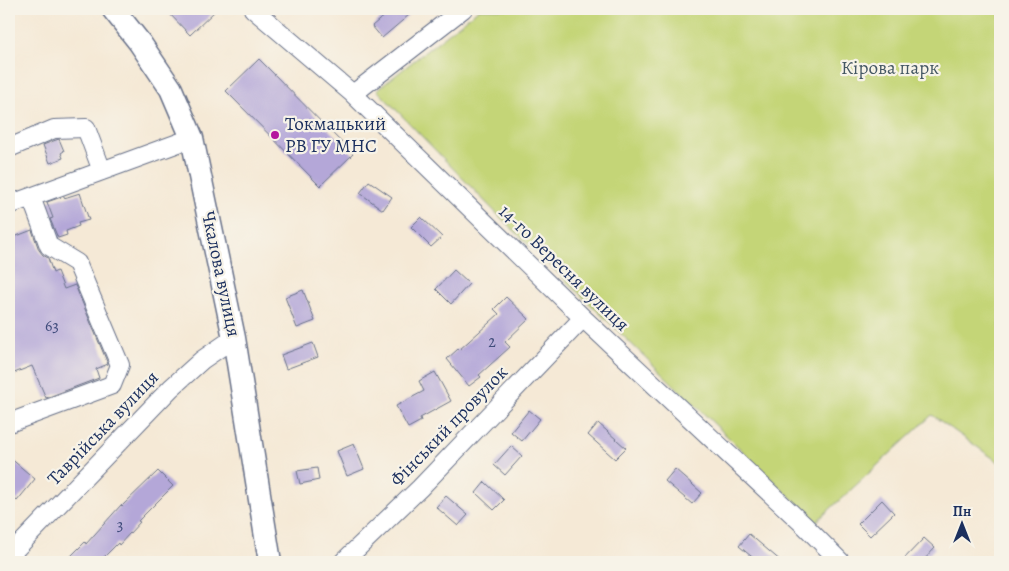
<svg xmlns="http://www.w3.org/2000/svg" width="1009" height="571" font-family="Alegreya,serif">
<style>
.green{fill:#c4d577;stroke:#70826a}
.building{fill:#b4a7d8}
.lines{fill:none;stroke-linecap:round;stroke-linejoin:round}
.minor-casing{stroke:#677088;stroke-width:20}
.major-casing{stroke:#677088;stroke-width:25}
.minor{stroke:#fff;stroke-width:18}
.major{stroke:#fff;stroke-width:22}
.poi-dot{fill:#b5179e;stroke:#f7f3e8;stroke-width:2}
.labels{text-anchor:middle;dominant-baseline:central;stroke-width:4.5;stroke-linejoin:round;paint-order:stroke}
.number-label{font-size:16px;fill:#414d7c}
.park-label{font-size:19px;fill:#455864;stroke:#f7f3e8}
.poi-label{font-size:19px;fill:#1b2f5e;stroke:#f7f3e8;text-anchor:start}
.street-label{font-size:19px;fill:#1b2f5e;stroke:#f7f3e8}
</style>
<rect width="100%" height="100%" fill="#f7f3e8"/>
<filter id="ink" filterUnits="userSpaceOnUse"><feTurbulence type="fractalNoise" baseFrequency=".02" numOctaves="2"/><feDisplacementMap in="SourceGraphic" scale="10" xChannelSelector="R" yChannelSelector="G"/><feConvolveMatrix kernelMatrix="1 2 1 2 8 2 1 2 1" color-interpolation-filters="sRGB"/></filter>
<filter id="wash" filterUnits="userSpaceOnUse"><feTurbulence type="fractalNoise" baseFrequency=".0096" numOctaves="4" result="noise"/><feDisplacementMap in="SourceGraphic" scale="20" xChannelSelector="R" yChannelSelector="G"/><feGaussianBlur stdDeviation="1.12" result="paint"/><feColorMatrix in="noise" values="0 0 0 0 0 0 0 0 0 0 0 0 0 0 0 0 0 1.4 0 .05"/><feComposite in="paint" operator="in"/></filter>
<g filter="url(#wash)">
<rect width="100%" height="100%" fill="#f5e9d6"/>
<path class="green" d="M479 9H1000V463L932 415 816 522 502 219 377 90Z"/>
<g id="blocks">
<path class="building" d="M165 9H217L190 35Z
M392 9H416L382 38 372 26Z
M259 59 353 154 320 186 226 91Z
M59 139 64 151 61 153 63 158 50 163 43 145 56 140Z
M369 181 392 197 383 210 360 193Z
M80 193 89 220 78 223 79 226 66 231 67 235 58 238 50 219 53 218 47 202 64 196V198Z
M421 217 442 237 431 247 411 227Z
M32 230 39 250 43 255 48 258 53 273 57 271 64 289 75 285 108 364 96 369 99 378 46 398 32 366 9 375V239Z
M454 270 469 284 451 304 436 289Z
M303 290 315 321 297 328 285 297Z
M506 297 529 319 505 342 510 347 479 375 481 377 469 386 447 359 458 349 459 350 499 314 494 309Z
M313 343 318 357 286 369 281 355Z
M435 372 451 401 420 418 421 421 408 428 396 406 424 391 419 381Z
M529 410 540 419 522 441 511 432Z
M598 423 626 448 615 459 588 435Z
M354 444 364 469 347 476 337 451Z
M511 446 522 456 505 475 494 465Z
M9 457 35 479 17 501 9 494Z
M317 468 319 480 300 484 297 471Z
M675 469 702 493 692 504 665 481Z
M158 471 173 486 138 521 140 522 119 545 118 543 99 562H65L85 542 86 544 121 505 122 506Z
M485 482 504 500 494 510 476 493Z
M446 496 468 515 458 526 436 507Z
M882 500 894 513 870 536 858 524Z
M749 534 782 562H758L739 546Z
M924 538 935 548 922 562H901Z"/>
</g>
</g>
<g filter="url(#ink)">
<use href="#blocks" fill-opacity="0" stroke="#677088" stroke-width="1"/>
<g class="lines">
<g class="minor-casing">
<path id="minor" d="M253 9 353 94 583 318 805 526 841 562
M353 94 463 9
M9 148 54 129 86 128 102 171
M9 205 192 138
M9 423 112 385 120 365 77 263 49 246 31 197
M9 556 171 388 202 360 234 338
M343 562 420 488 583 318"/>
</g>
<g class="major-casing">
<path id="major" d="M113 9 140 43 171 89 192 138 234 338 270 562"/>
</g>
<use href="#minor" class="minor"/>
<use href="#major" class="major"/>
</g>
</g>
<circle class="poi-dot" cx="275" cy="135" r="5"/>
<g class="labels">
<g class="number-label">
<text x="52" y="326">63</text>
<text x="492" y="342">2</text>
<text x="120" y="525">3</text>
</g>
<g class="park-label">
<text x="890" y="68">Кірова парк</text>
</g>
<g class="poi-label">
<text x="285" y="124">Токмацький<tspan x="285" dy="22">РВ ГУ МНС</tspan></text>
</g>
<g class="street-label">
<text transform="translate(564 268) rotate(44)">14-го Вересня вулиця</text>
<text transform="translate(221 274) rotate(78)">Чкалова вулиця</text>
<text transform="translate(449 426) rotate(-46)">Фінський провулок</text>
<text transform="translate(103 428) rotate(-46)">Таврійська вулиця</text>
</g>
</g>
<rect width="1009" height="571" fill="none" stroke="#f7f3e8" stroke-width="30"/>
<g transform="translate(962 524)" stroke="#f7f3e8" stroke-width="4" paint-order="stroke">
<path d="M0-4L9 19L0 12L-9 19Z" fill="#1b2f5e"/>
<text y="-8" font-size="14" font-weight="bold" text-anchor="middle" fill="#1b2f5e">Пн</text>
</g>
</svg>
